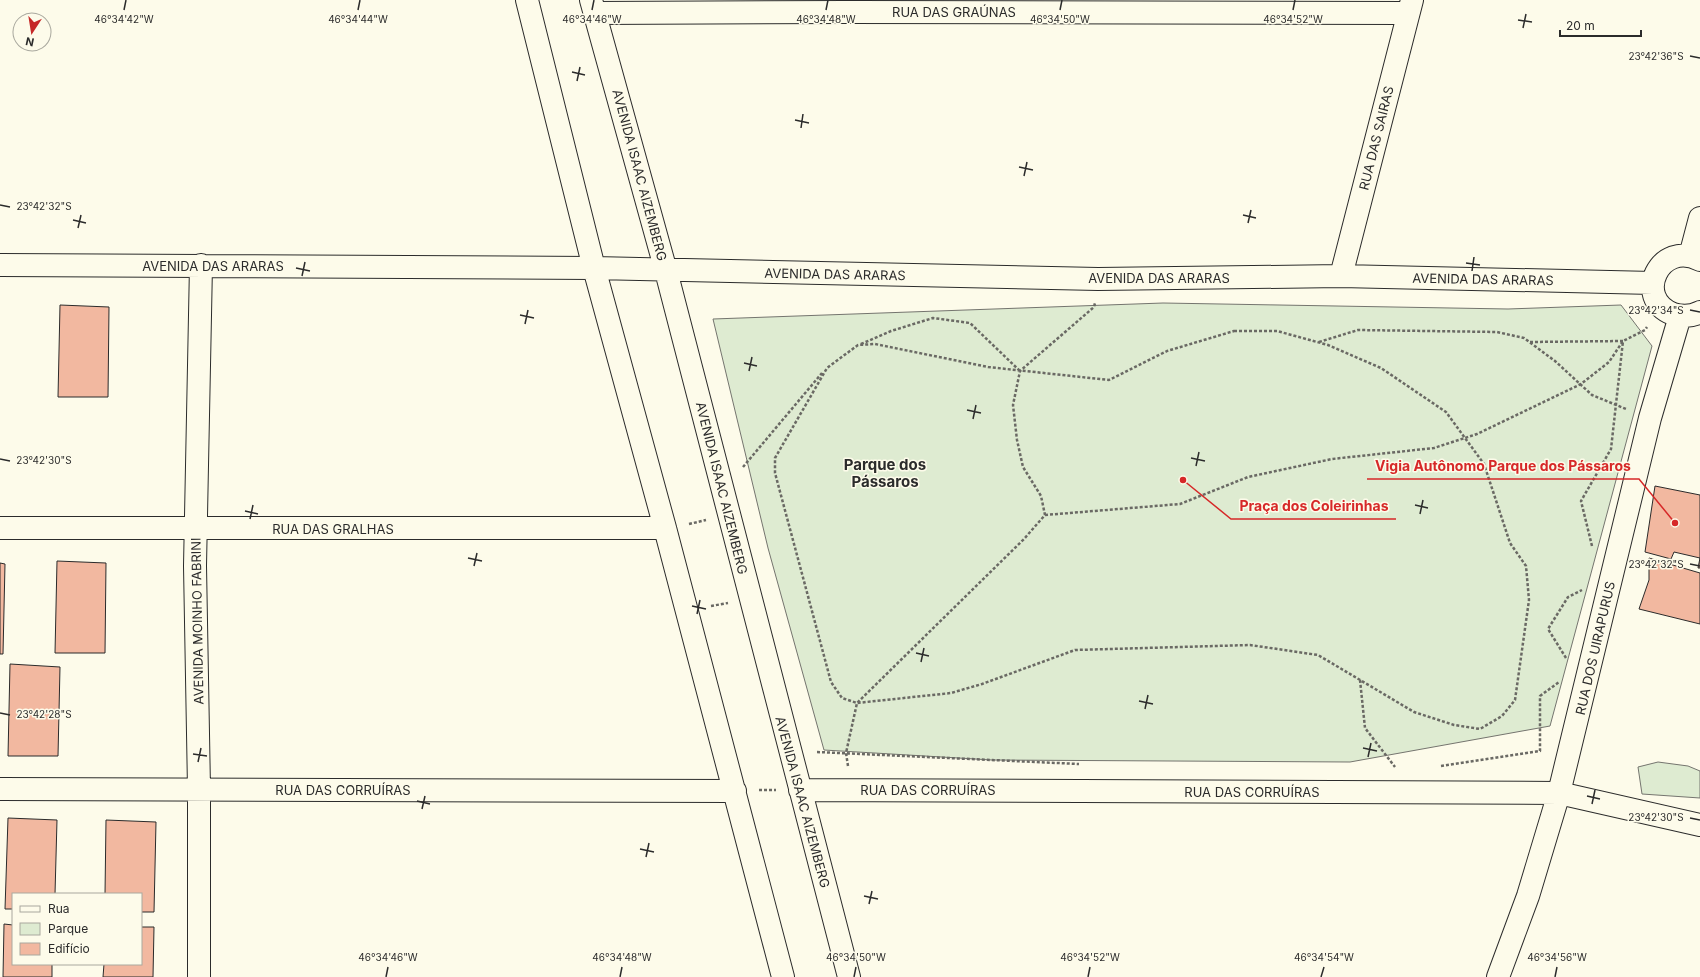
<svg xmlns="http://www.w3.org/2000/svg" width="1700" height="977" font-family="Inter,sans-serif">
<style>
.green{fill:#deebd1;stroke:#74746e}
.building{fill:#f2b8a0;stroke:#2b2b2b}
.lines{fill:none;stroke-linecap:round;stroke-linejoin:round}
.minor-casing{stroke:#2b2b2b;stroke-width:24}
.path{stroke:#6a6964;stroke-width:2.5;stroke-dasharray:3 2;stroke-linecap:butt}
.minor{stroke:#fdfbea;stroke-width:22}
.ticks{fill:none;stroke:#2b2b2b;stroke-width:1.5}
.labels{text-anchor:middle;dominant-baseline:central;stroke-width:3;stroke-linejoin:round;paint-order:stroke}
.street-label{font-size:13px;fill:#2b2b2b;stroke:#fdfbea}
.quarter-label{font-size:15px;font-weight:bold;fill:#2b2b2b;stroke:#fdfbea}
.ticks-label{font-size:10px;text-anchor:middle;fill:#2b2b2b;stroke:#fdfbea;stroke-width:3;stroke-linejoin:round;paint-order:stroke}
.leader{fill:none;stroke:#d62828;stroke-width:1.5}
.callout-dot{fill:#d62828;stroke:#fdfbea;stroke-width:1.5}
.callout-label{font-size:14px;text-anchor:middle;font-weight:bold;fill:#d62828;stroke:#fdfbea;stroke-width:3;stroke-linejoin:round;paint-order:stroke}
</style>
<rect width="100%" height="100%" fill="#fdfbea"/>
<path class="green" d="M1163 303 1508 309 1621 305 1652 346 1550 726 1350 762 992 760 824 750 768 548 713 319Z
M1658 762 1688 766 1700 771V798L1642 794 1638 767Z"/>
<path class="building" d="M60 305 109 307 108 397H58Z
M1655 486 1700 495V568H1698L1700 558 1674 552 1671 559 1645 552Z
M1649 558 1700 573V624L1639 609 1649 580Z
M57 561 106 563 105 653H55Z
M0 563 5 564 3 654H0Z
M10 664 60 667 58 756H8Z
M8 818 57 820 55 894H13V909H5Z
M106 820 156 822 154 912H141V894H105Z
M4 924 13 925V964H52V977H3Z
M141 927H154L153 977H103L104 964H141Z"/>
<g class="lines">
<g class="minor-casing">
<path id="minor" d="M527 0 594 268 665 528 783 977
M591 0 666 271 849 977
M595 13 848 12 1408 13
M1690 256 1700 218
M1700 260C1660 239 1632 298 1673 314 1683 317 1691 317 1700 312
M0 265 594 268 1098 279 1341 276 1653 283
M1341 276 1412 0
M0 528H665
M0 789 735 791
M800 790 1559 793 1700 825
M199 977V789L195 566 201 265
M1498 977 1528 896 1559 793 1650 418 1680 316"/>
</g>
<path class="path" d="M1234 331H1277L1328 345 1381 368 1446 412 1484 464 1510 543 1526 566 1529 600 1515 700 1502 716 1480 729 1454 725 1414 712 1318 655 1250 645 1075 650 982 684 951 693 857 703 842 698 831 682 775 473V458L827 368 858 345 875 344 988 367 1109 380 1167 351Z
M1319 342 1358 330 1497 332 1524 338 1555 361 1592 395 1626 409
M1530 342 1623 341 1611 449 1581 501 1592 546
M861 344 891 331 933 318 970 323 1020 371
M743 467 822 373
M1045 515 1180 504 1248 477 1332 459 1434 448 1477 434 1581 384 1609 362 1623 341 1645 330 1647 327
M689 524 706 520
M711 606 728 603
M1566 658 1548 629 1568 597 1582 590
M1360 680 1365 728 1395 767
M817 752 1079 764
M848 766 846 753 857 703 1024 539 1045 515 1041 496 1023 467 1017 440 1013 405 1020 371 1094 307 1095 303
M1441 766 1540 751V696L1559 682
M759 790H776"/>
<use href="#minor" class="minor"/>
</g>
<path class="ticks" d="M124 10 126 0M358 10 360 0M592 10 594 0M826 10 828 0M1060 10 1062 0M1293 10 1295 0M1518 20 1532 22M1523 28 1526 14M1690 56 1700 58M572 72 585 75M577 81 580 67M795 120 809 123M801 128 803 114M1019 167 1033 170M1024 176 1027 162M0 205 10 207M1243 215 1256 218M73 220 86 223M1248 223 1251 210M78 228 81 215M1466 263 1480 265M296 268 310 271M1472 271 1474 257M302 276 305 262M1690 310 1700 312M520 315 534 318M525 324 528 310M744 363 757 366M749 371 752 357M967 410 981 413M973 419 976 405M1191 458 1205 461M0 459 10 461M1196 466 1199 452M1415 505 1428 508M245 511 258 514M1420 514 1423 500M250 519 253 505M468 558 482 561M1690 564 1700 566M474 566 477 553M692 606 706 609M697 614 700 600M916 653 929 656M921 662 924 648M1139 701 1153 704M1145 709 1148 695M0 713 10 715M1363 748 1377 751M193 754 207 756M1368 757 1371 743M198 762 201 748M1587 796 1600 799M417 801 430 804M1592 804 1595 790M422 809 425 796M1690 818 1700 820M640 849 654 852M646 857 649 843M864 896 878 899M869 904 872 891M386 977 388 967M620 977 622 967M854 977 856 967M1088 977 1090 967M1321 977 1324 967M1555 977 1557 967"/>
<g class="labels">
<g class="street-label">
<text x="954" y="12">RUA DAS GRAÚNAS</text>
<text transform="translate(1376 138) rotate(-76)">RUA DAS SAIRAS</text>
<text transform="translate(640 175) rotate(75)">AVENIDA ISAAC AIZEMBERG</text>
<text x="213" y="266">AVENIDA DAS ARARAS</text>
<text transform="translate(835 274) rotate(1)">AVENIDA DAS ARARAS</text>
<text x="1159" y="278">AVENIDA DAS ARARAS</text>
<text transform="translate(1483 279) rotate(1)">AVENIDA DAS ARARAS</text>
<text transform="translate(722 488) rotate(76)">AVENIDA ISAAC AIZEMBERG</text>
<text x="333" y="529">RUA DAS GRALHAS</text>
<text transform="translate(197 621) rotate(-91)">AVENIDA MOINHO FABRINI</text>
<text transform="translate(1595 648) rotate(-77)">RUA DOS UIRAPURUS</text>
<text x="343" y="790">RUA DAS CORRUÍRAS</text>
<text x="928" y="790">RUA DAS CORRUÍRAS</text>
<text x="1252" y="792">RUA DAS CORRUÍRAS</text>
<text transform="translate(803 802) rotate(75)">AVENIDA ISAAC AIZEMBERG</text>
</g>
<g class="quarter-label">
<text x="885" y="464">Parque dos<tspan x="885" dy="17">Pássaros</tspan></text>
</g>
</g>
<g class="ticks-label">
<text x="124" y="23">46°34'42"W</text>
<text x="358" y="23">46°34'44"W</text>
<text x="592" y="23">46°34'46"W</text>
<text x="826" y="23">46°34'48"W</text>
<text x="1060" y="23">46°34'50"W</text>
<text x="1293" y="23">46°34'52"W</text>
<text x="1656" y="60">23°42'36"S</text>
<text x="44" y="210">23°42'32"S</text>
<text x="1656" y="314">23°42'34"S</text>
<text x="44" y="464">23°42'30"S</text>
<text x="1656" y="568">23°42'32"S</text>
<text x="44" y="718">23°42'28"S</text>
<text x="1656" y="821">23°42'30"S</text>
<text x="388" y="961">46°34'46"W</text>
<text x="622" y="961">46°34'48"W</text>
<text x="856" y="961">46°34'50"W</text>
<text x="1090" y="961">46°34'52"W</text>
<text x="1324" y="961">46°34'54"W</text>
<text x="1557" y="961">46°34'56"W</text>
</g>
<path class="leader" d="M1675 523L1639 479H1367M1183 480L1231 519H1396"/>
<g class="callout-dot">
<circle cx="1675" cy="523" r="4"/>
<circle cx="1183" cy="480" r="4"/>
</g>
<g class="callout-label">
<text x="1503" y="471">Vigia Autônomo Parque dos Pássaros</text>
<text x="1314" y="511">Praça dos Coleirinhas</text>
</g>
<rect x="12" y="893" width="130" height="72" fill="#fdfbea" stroke="#a9a89e"/>
<rect x="20" y="906" width="20" height="6" fill="#fdfbea" stroke="#a9a89e"/>
<text x="48" y="913" font-size="12" fill="#2b2b2b">Rua</text>
<rect x="20" y="923" width="20" height="12" fill="#deebd1" stroke="#a9a89e"/>
<text x="48" y="933" font-size="12" fill="#2b2b2b">Parque</text>
<rect x="20" y="943" width="20" height="12" fill="#f2b8a0" stroke="#a9a89e"/>
<text x="48" y="953" font-size="12" fill="#2b2b2b">Edifício</text>
<g transform="translate(32 32) rotate(192)"><circle r="19" fill="#fdfbea" stroke="#a9a89e"/>
<path d="M0-3L7 15L0 10L-7 15Z" fill="#c62828"/>
<text y="-6" font-size="11" font-weight="bold" text-anchor="middle" fill="#2b2b2b">N</text>
</g>
<path d="M1560 30v6h81v-6" fill="none" stroke="#2b2b2b" stroke-width="2"/>
<text x="1566" y="30" font-size="12" fill="#2b2b2b" stroke="#fdfbea" stroke-width="3" paint-order="stroke">20 m</text>
</svg>
